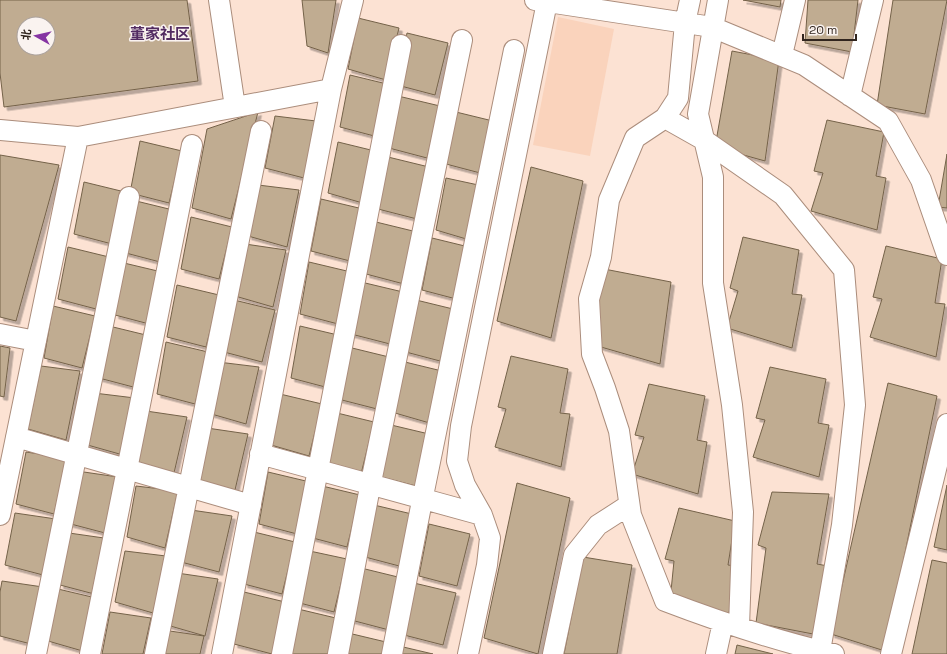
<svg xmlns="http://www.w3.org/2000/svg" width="947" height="654" font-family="'Space Grotesk','Noto Sans SC',sans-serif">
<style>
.built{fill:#fad3bc}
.building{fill:#c0ac91;stroke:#746249;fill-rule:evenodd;filter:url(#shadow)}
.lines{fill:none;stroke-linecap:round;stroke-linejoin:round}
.minor-casing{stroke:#ab8d7c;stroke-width:22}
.minor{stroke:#fff;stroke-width:20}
.labels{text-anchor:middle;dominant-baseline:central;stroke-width:3;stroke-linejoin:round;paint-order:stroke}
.quarter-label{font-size:15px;font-weight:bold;fill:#522b61;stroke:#faf3f0}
</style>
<defs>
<filter id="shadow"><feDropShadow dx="3.5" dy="3.5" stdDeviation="0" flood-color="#0004"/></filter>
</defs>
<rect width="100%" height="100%" fill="#fce2d3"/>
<path class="built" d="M558 17 614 29 590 156 533 145Z"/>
<path class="building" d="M0 0H187L198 81 4 107 0 73ZM24 24H48V48H24Z
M302 0H336L328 53 307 46Z
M743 0H781L780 7Z
M808 0H858L852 52 805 43Z
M893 0H947L925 114 877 105Z
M358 18 399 28 386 80 348 69Z
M407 33 448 43 435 95 397 85Z
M732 51 779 60 765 161 715 147Z
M350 75 391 85 378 137 340 127Z
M398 96 440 106 427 158 389 148Z
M258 112 231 219 192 208 207 129Z
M456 112 497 122 484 174 446 164Z
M275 116 316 121 304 178 265 168Z
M827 120 884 132 876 176 886 178 877 230 811 211 823 173 814 171Z
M140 141 182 151 169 203 130 193Z
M338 142 379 152 366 204 328 193Z
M947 154V208L938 207Z
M0 155 59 165 16 321 0 317Z
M388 157 429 167 417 219 378 209Z
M531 167 583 181 551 338 497 321Z
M446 178 483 186 473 241 436 230Z
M84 182 125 192 112 244 74 234Z
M258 185 299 190 287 247 248 236Z
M321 199 363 209 350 261 311 251Z
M132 200 173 210 160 262 122 252Z
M191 217 232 227 219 279 181 269Z
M376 222 417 232 404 284 366 274Z
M743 237 799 250 792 294 802 295 792 348 727 328 738 291 730 288Z
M432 238 473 248 460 300 422 290Z
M245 244 286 250 273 307 235 296Z
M886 246 942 259 935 303 945 304 936 357 870 337 882 299 873 297Z
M68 247 109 257 96 309 58 299Z
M309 262 351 272 338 324 300 314Z
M124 263 166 273 153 325 115 315Z
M599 268 671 282 660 364 594 345Z
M361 282 403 292 390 344 351 334Z
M177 285 219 295 206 347 167 337Z
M412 299 453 309 440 361 402 351Z
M234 300 275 310 262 362 224 352Z
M53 306 95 316 82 368 44 358Z
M109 326 150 336 137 388 99 378Z
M300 326 342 336 329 388 291 378Z
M166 342 208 352 195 404 157 394Z
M0 346 10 348 4 397 0 396Z
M348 347 389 357 377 409 338 399Z
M511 356 568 369 560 413 570 414 561 467 495 447 506 409 498 407Z
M218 362 259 367 246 424 208 413Z
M405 362 446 372 433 424 395 413Z
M41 366 80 371 66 440 28 429Z
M770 367 826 379 818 423 829 425 819 477 753 457 765 420 756 418Z
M888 383 937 396 885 651 831 634Z
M649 384 705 396 697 440 707 442 698 494 632 474 644 437 635 435Z
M94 393 135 398 123 455 84 444Z
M280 394 322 404 309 456 271 445Z
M146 411 187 417 174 473 136 463Z
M333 412 374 422 361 474 323 464Z
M387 424 429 434 416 486 377 476Z
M207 428 248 434 235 490 197 480Z
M26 452 67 458 54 514 16 504Z
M77 471 118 477 105 533 67 523Z
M268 472 310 482 297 534 259 524Z
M517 483 570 498 538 654 484 638Z
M318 485 360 495 347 547 309 537Z
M947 485V550L934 547Z
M136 486 178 491 165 548 127 537Z
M772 492 829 494 817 564 828 566 813 634 756 623 766 548 758 545Z
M374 505 416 515 403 567 365 557Z
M679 508 735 521 728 565 738 566 728 618 670 601 674 561 665 559Z
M191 510 232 516 219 572 181 562Z
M15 513 56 519 43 575 5 565Z
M429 524 470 534 457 586 419 576Z
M254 532 295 542 282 594 244 584Z
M69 533 111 539 98 595 60 585Z
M305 550 347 559 334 612 296 602Z
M125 551 166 556 153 613 115 602Z
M583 557 632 565 617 654H564Z
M932 560 947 563V654H912Z
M361 568 402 578 389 630 351 620Z
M177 573 218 579 205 636 167 625Z
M2 581 43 587 31 644 0 636V592Z
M414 583 456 593 443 645 404 635Z
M58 589 96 598 86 652 48 641Z
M244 592 285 602 272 654 234 644Z
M298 609 340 619 331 654H290Z
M110 612 151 618 143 654H102Z
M163 630 204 636 200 654H158Z
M344 632 386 642 383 654H340Z
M737 645 773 654H735Z
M399 646 433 654H397Z"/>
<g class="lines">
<g class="minor-casing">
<path id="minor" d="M219 0 235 107
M535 0 712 27 804 65 888 121 921 180 947 255
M690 0 685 23 678 98 665 118 635 138 609 200 601 257 589 299 592 354 605 388 619 431 631 515 665 601C720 622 777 641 834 654
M718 0 698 114 713 177V283L732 405 743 512 739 627
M782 55 795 0
M850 96 873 0
M665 118 704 140 783 195 844 270 855 405 842 525 820 651
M0 130 78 137 331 89
M0 334 36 341
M16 437 251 505
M260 454 482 515
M0 515 78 137
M36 654 129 197
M90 654 192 145
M155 654 261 131
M222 654 331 89 353 0
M282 654 401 45
M338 654 370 487 462 40
M392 654 422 501 514 50
M468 654 487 565 490 538 482 515 465 485 457 461 461 426 547 2
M553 654 574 555 598 525 629 505
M716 654 723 622
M891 654 947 424"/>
</g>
<use href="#minor" class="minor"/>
</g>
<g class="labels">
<g class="quarter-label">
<text x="160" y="33">董家社区</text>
</g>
</g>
<g transform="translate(36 36) rotate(278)"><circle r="19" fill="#faf3f0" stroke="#aaa19c"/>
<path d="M0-3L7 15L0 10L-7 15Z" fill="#8634a3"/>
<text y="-6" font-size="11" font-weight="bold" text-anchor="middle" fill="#31251e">北</text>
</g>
<path d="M803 34v6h53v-6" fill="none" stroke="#31251e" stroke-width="2"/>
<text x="809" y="34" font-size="12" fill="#31251e" stroke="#faf3f0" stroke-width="3" paint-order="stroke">20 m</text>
</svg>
